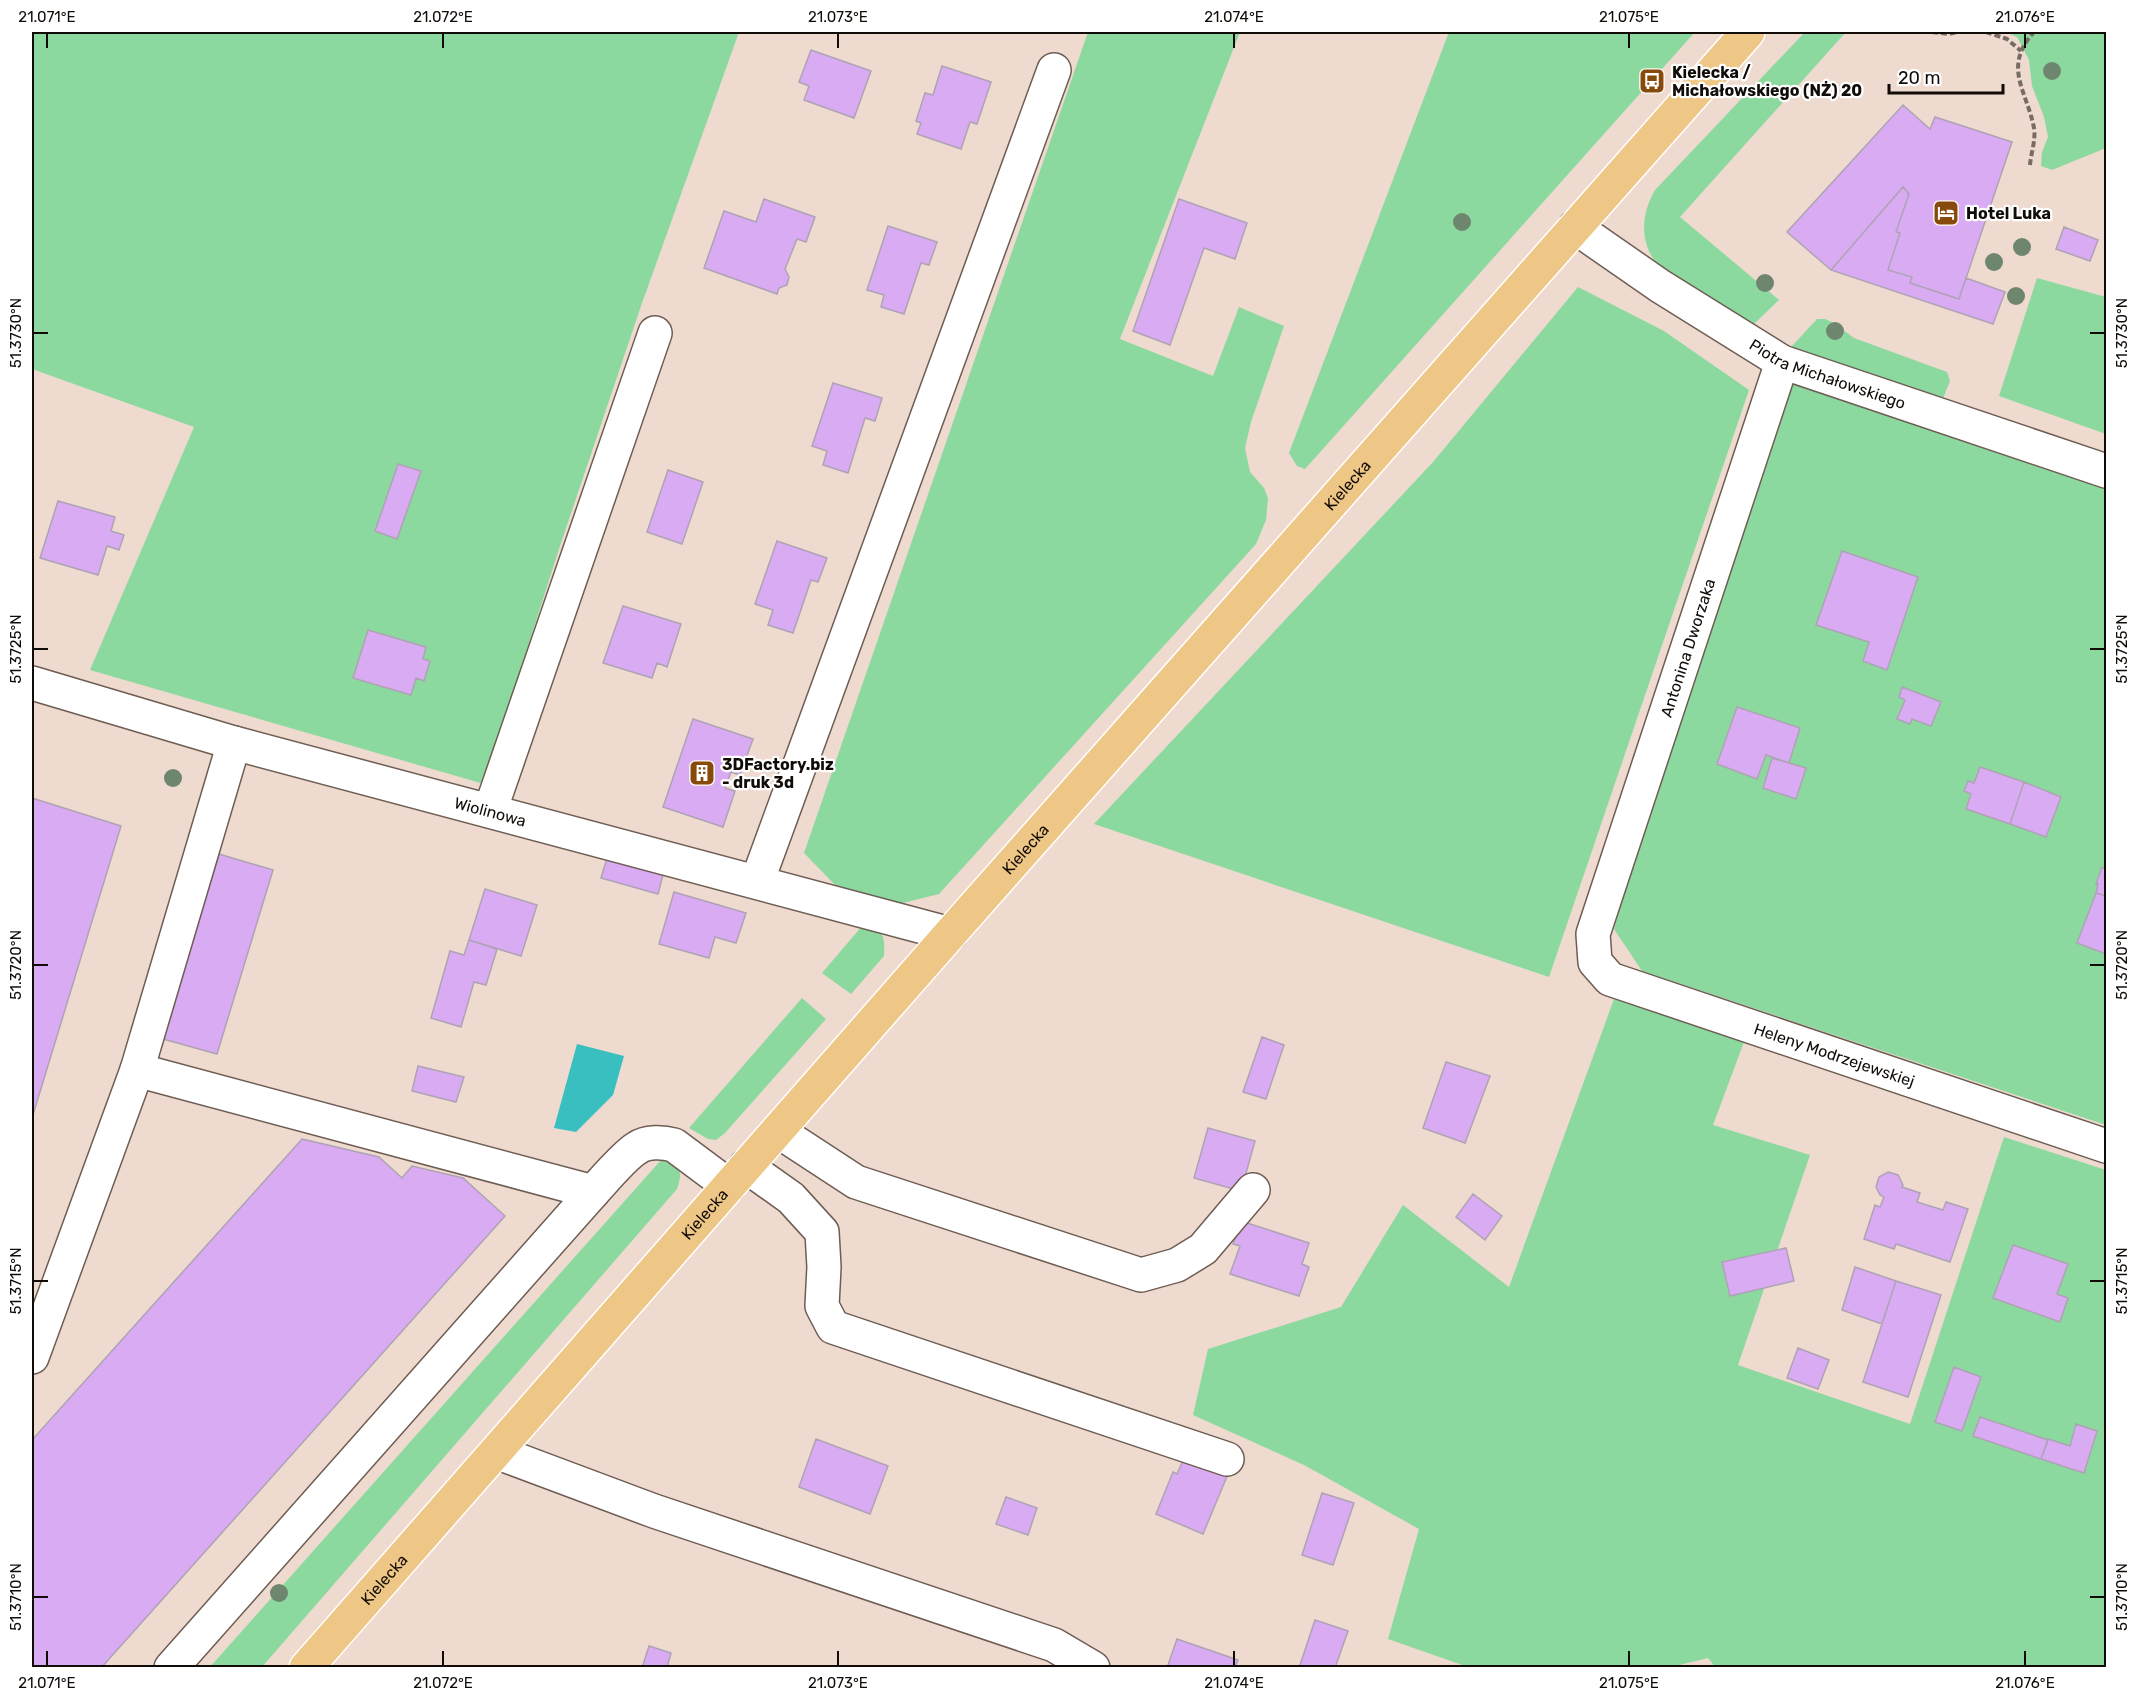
<svg xmlns="http://www.w3.org/2000/svg" width="2138" height="1699" font-family="Rubik,sans-serif">
<style>
.green{fill:#8cd9a0}
.water{fill:#39bfbf}
.building{fill:#d9abf3;stroke:#aea3b4;stroke-width:1.5}
.lines{fill:none;stroke-linecap:round;stroke-linejoin:round}
.minor-casing{stroke:#6e5d53;stroke-width:36}
.major-casing{stroke:#fff;stroke-width:36}
.path{stroke:#776b63;stroke-width:4;stroke-dasharray:6 3;stroke-linecap:butt}
.minor{stroke:#fff;stroke-width:33}
.major{stroke:#eec685;stroke-width:33}
.tree{fill:#6e866d}
.ticks{fill:none;stroke:#120c08;stroke-width:2}
.labels{text-anchor:middle;dominant-baseline:central;stroke-width:4.5;stroke-linejoin:round;paint-order:stroke}
.poi-label{font-size:16px;font-weight:bold;fill:#120c08;stroke:#fff;text-anchor:start}
.street-label{font-size:16px;fill:#120c08;stroke:#fff}
.neatline{fill:none;stroke:#120c08;stroke-width:2}
.ticks-label{font-size:15px;text-anchor:middle;fill:#120c08}
</style>
<rect width="100%" height="100%" fill="#eedace"/>
<path class="green" d="M32 32H739L641 306 559 549 484 784 90 670 194 427 32 369Z
M1088 32H1240L1120 339 1213 376 1239 307 1284 326 1251 422 1245 448 1250 472 1264 488 1268 498 1266 520 1256 544 939 894 899 904 836 886 804 853Z
M1449 32H1695L1305 469 1297 466 1289 453Z
M1805 32H1846L1680 217 1779 300 1754 324H1744L1655 261C1639 240 1642 212 1655 190Z
M2005 32H2106V148L2052 170 2041 166 2042 152 2048 137 2044 117 2032 86 2029 60 2017 37Z
M2037 278 2106 297V434L1999 396Z
M1578 287 1664 331 1749 390 1549 977 1094 824 1433 462Z
M1817 319H1825L1834 323 1854 338 1947 372 1950 381 1942 401 1797 353 1792 346Z
M1792 374 2106 484V1125L1642 971 1614 929 1626 884Z
M863 925C884 931 885 934 884 956L851 994 822 973Z
M802 998 826 1019 725 1133 716 1140 708 1139 689 1128Z
M1614 999 1744 1042 1713 1125 1810 1155 1738 1365 1910 1424 2004 1137 2106 1170V1667L1716 1668 1708 1658 1667 1668 1468 1667 1388 1639 1419 1529 1304 1465 1193 1415 1208 1349 1341 1307 1403 1205 1509 1287Z
M662 1159 674 1160C682 1170 681 1178 677 1189L262 1667 209 1668Z"/>
<path class="water" d="M577 1044 624 1056 613 1095 576 1132 554 1128Z"/>
<path class="building" d="M811 50 871 71 854 118 804 100 809 86 799 82Z
M942 66 991 82 977 124 970 122 961 149 917 134 921 123 916 121 925 93 933 95Z
M1903 105 1930 129 1935 117 2012 142 1959 299 1910 283 1912 277 1888 270 1900 233 1896 232 1909 194 1903 187 1831 270 1787 232Z
M1903 187 1909 194 1896 232 1900 233 1888 270 1912 277 1910 283 1959 299 1966 278 2005 292 1993 324 1831 270Z
M764 199 815 217 806 242 797 239 785 269 789 277 787 285 779 288 777 294 704 268 724 211 756 222Z
M1179 199 1247 223 1235 259 1204 248 1170 345 1133 331Z
M888 226 937 242 929 265 921 263 904 314 881 307 884 295 867 290Z
M2064 227 2098 240 2090 261 2056 249Z
M833 383 882 398 875 421 865 418 848 473 823 465 827 451 812 446Z
M398 464 421 471 397 539 375 531Z
M668 470 703 482 682 544 647 532Z
M58 501 115 517 111 531 124 535 119 550 107 546 98 575 40 558Z
M777 541 827 558 818 582 811 580 793 633 768 625 773 610 755 604Z
M1842 551 1918 577 1887 670 1863 661 1869 642 1816 625Z
M623 606 681 624 667 667 657 663 652 678 603 663Z
M368 630 426 647 423 659 430 661 424 681 416 678 411 695 353 678Z
M1902 687 1941 702 1931 726 1912 719 1910 724 1897 719 1905 700 1899 697Z
M1737 707 1800 728 1789 763 1766 755 1757 779 1717 764Z
M693 719 753 739 740 775 731 772 725 788 735 791 723 827 663 807Z
M1772 758 1806 768 1796 799 1763 788Z
M1980 767 2024 782 2010 824 1966 809 1971 794 1964 791 1968 781 1974 783Z
M2024 782 2061 797 2046 837 2010 824Z
M32 798 121 826 32 1118Z
M219 854 273 870 217 1054 163 1039Z
M608 855 664 871 658 894 601 878Z
M2102 867 2106 869V896L2096 893 2098 884H2096Z
M485 889 537 905 521 956 469 940Z
M674 892 746 913 736 943 715 937 709 958 659 944Z
M2096 893 2106 896V954L2077 943Z
M469 940 497 949 486 985 474 982 461 1027 431 1018 450 951 464 955Z
M1262 1037 1284 1045 1266 1099 1243 1092Z
M1446 1062 1490 1076 1465 1143 1423 1128Z
M418 1066 464 1077 456 1102 412 1091Z
M1208 1128 1255 1141 1241 1191 1194 1178Z
M302 1139 379 1157 402 1178 412 1166 463 1178 505 1216 101 1668H32V1440Z
M1888 1172 1898 1175 1903 1185 1902 1187 1920 1193 1917 1202 1943 1210 1946 1202 1968 1209 1950 1262 1896 1244 1894 1249 1864 1239 1875 1205 1880 1207 1884 1197 1880 1195 1876 1187 1879 1177Z
M1473 1194 1502 1216 1485 1240 1456 1217Z
M1241 1221 1309 1243 1302 1264 1309 1267 1299 1296 1230 1274 1240 1246 1233 1244Z
M2013 1245 2068 1264 2057 1294 2068 1298 2060 1322 1993 1298Z
M1786 1248 1794 1281 1730 1296 1722 1262Z
M1855 1267 1896 1281 1882 1324 1842 1310Z
M1896 1281 1941 1295 1908 1397 1863 1382Z
M1798 1348 1829 1360 1818 1389 1787 1378Z
M1954 1367 1981 1377 1962 1431 1935 1422Z
M1980 1417 2048 1440 2041 1459 1973 1436Z
M2076 1424 2097 1431 2084 1473 2041 1459 2048 1439 2070 1446Z
M816 1439 888 1466 870 1514 799 1487Z
M1185 1456 1228 1474 1203 1534 1156 1514 1173 1472 1177 1474Z
M1322 1493 1354 1503 1333 1565 1302 1555Z
M1006 1497 1037 1508 1028 1535 996 1524Z
M1315 1620 1348 1631 1335 1668H1299Z
M1177 1639 1238 1660 1235 1668H1167Z
M649 1646 671 1653 667 1668H642Z"/>
<g class="lines">
<g class="minor-casing">
<g id="minor">
<path id="s1" d="M1575 227 1660 286 1782 362 2106 471"/>
<path id="s2" d="M1782 362 1593 934 1595 962 1610 979 2106 1146"/>
<path id="s3" d="M32 683 234 743 950 934"/>
<path d="M490 811 655 333"/>
<path d="M757 882 1054 70"/>
<path d="M137 1070 234 743"/>
<path d="M778 1131 856 1182 1141 1275 1177 1265 1203 1249 1253 1190"/>
<path d="M746 1166 791 1198 822 1232 824 1267 822 1306 833 1327 1227 1459"/>
<path d="M32 1357 137 1070 593 1192"/>
<path d="M496 1452 654 1511 1054 1645 1093 1668"/>
<path d="M171 1668 593 1192C604 1180 625 1155 637 1148 647 1141 663 1142 674 1145L729 1186"/>
</g>
</g>
<g class="major-casing">
<g id="major">
<path id="s4" d="M306 1668 950 934 1748 32"/>
</g>
</g>
<path class="path" d="M1932 32 1949 34 1957 32
M1986 32 2007 39 2021 51
M2030 165C2031 153 2036 140 2034 128 2027 91 2002 67 2034 32"/>
<use href="#minor" class="minor"/>
<use href="#major" class="major"/>
</g>
<g class="tree">
<circle cx="2052" cy="71" r="9"/>
<circle cx="1462" cy="222" r="9"/>
<circle cx="2022" cy="247" r="9"/>
<circle cx="1994" cy="262" r="9"/>
<circle cx="1765" cy="283" r="9"/>
<circle cx="2016" cy="296" r="9"/>
<circle cx="1835" cy="331" r="9"/>
<circle cx="173" cy="778" r="9"/>
<circle cx="279" cy="1593" r="9"/>
</g>
<path class="ticks" d="M47 33V48M443 33V48M838 33V48M1234 33V48M1629 33V48M2025 33V48M33 333H48M2090 333H2105M33 649H48M2090 649H2105M33 965H48M2090 965H2105M33 1281H48M2090 1281H2105M33 1597H48M2090 1597H2105M47 1651V1666M443 1651V1666M838 1651V1666M1234 1651V1666M1629 1651V1666M2025 1651V1666"/>
<defs>
<g id="bus-square" transform="scale(1.35)"><rect x="-9" y="-9" width="18" height="18" rx="4" fill="#884a0a" stroke="#fff"/><path d="M-5-6H5V4H4V6H2V4H-2V6H-4V4H-5ZM-3.5-4V0h7V-4ZM-3.5 1.2v1.5H-2V1.2ZM2 1.2v1.5H3.5V1.2Z" fill="#fff"/></g>
<g id="hotel-square" transform="scale(1.35)"><rect x="-9" y="-9" width="18" height="18" rx="4" fill="#884a0a" stroke="#fff"/><path d="M-6-4.5h1.5V1H6V5H4.5V3h-9V5H-6ZM-4 0a1.8 1.8 0 1 1 3.6 0ZM.5 0V-2.5h3Q6-2.5 6 0Z" fill="#fff"/></g>
<g id="building-square" transform="scale(1.35)"><rect x="-9" y="-9" width="18" height="18" rx="4" fill="#884a0a" stroke="#fff"/><path d="M-4-6H4V6H1V3H-1V6H-4ZM-2.5-4.3h1.7v1.8h-1.7ZM.8-4.3h1.7v1.8H.8ZM-2.5-1h1.7V.8h-1.7ZM.8-1h1.7V.8H.8Z" fill="#fff"/></g>
</defs>
<g fill-rule="evenodd">
<use href="#bus-square" x="1652" y="81"/>
<use href="#hotel-square" x="1946" y="213"/>
<use href="#building-square" x="702" y="773"/>
</g>
<g class="labels">
<g class="poi-label">
<text x="1672" y="72">Kielecka /<tspan x="1672" dy="18">Michałowskiego (NŻ) 20</tspan></text>
<text x="1966" y="213">Hotel Luka</text>
<text x="722" y="764">3DFactory.biz<tspan x="722" dy="18">- druk 3d</tspan></text>
</g>
<g class="street-label">
<text stroke="none"><textPath href="#s1" startOffset="294">Piotra Michałowskiego</textPath></text>
<text stroke="none"><textPath href="#s4" startOffset="1576">Kielecka</textPath></text>
<text transform="translate(1688 648) rotate(-72)">Antonina Dworzaka</text>
<text stroke="none"><textPath href="#s3" startOffset="476">Wiolinowa</textPath></text>
<text stroke="none"><textPath href="#s4" startOffset="1090">Kielecka</textPath></text>
<text stroke="none"><textPath href="#s2" startOffset="890">Heleny Modrzejewskiej</textPath></text>
<text stroke="none"><textPath href="#s4" startOffset="604">Kielecka</textPath></text>
<text stroke="none"><textPath href="#s4" startOffset="118">Kielecka</textPath></text>
</g>
</g>
<rect width="2138" height="1699" fill="none" stroke="#ffffff" stroke-width="66"/>
<path d="M1889 84v9h114v-9" fill="none" stroke="#120c08" stroke-width="3"/>
<text x="1898" y="84" font-size="18" fill="#120c08" stroke="#ffffff" stroke-width="4.5" paint-order="stroke">20 m</text>
<rect x="33" y="33" width="2072" height="1633" class="neatline"/>
<g class="ticks-label">
<text x="47" y="22">21.071°E</text>
<text x="443" y="22">21.072°E</text>
<text x="838" y="22">21.073°E</text>
<text x="1234" y="22">21.074°E</text>
<text x="1629" y="22">21.075°E</text>
<text x="2025" y="22">21.076°E</text>
<text transform="translate(16 333) rotate(-90)" y="5">51.3730°N</text>
<text transform="translate(2122 333) rotate(-90)" y="5">51.3730°N</text>
<text transform="translate(16 649) rotate(-90)" y="5">51.3725°N</text>
<text transform="translate(2122 649) rotate(-90)" y="5">51.3725°N</text>
<text transform="translate(16 965) rotate(-90)" y="5">51.3720°N</text>
<text transform="translate(2122 965) rotate(-90)" y="5">51.3720°N</text>
<text transform="translate(16 1281) rotate(-90)" y="5">51.3715°N</text>
<text transform="translate(2122 1281) rotate(-90)" y="5">51.3715°N</text>
<text transform="translate(16 1597) rotate(-90)" y="5">51.3710°N</text>
<text transform="translate(2122 1597) rotate(-90)" y="5">51.3710°N</text>
<text x="47" y="1688">21.071°E</text>
<text x="443" y="1688">21.072°E</text>
<text x="838" y="1688">21.073°E</text>
<text x="1234" y="1688">21.074°E</text>
<text x="1629" y="1688">21.075°E</text>
<text x="2025" y="1688">21.076°E</text>
</g>
</svg>
